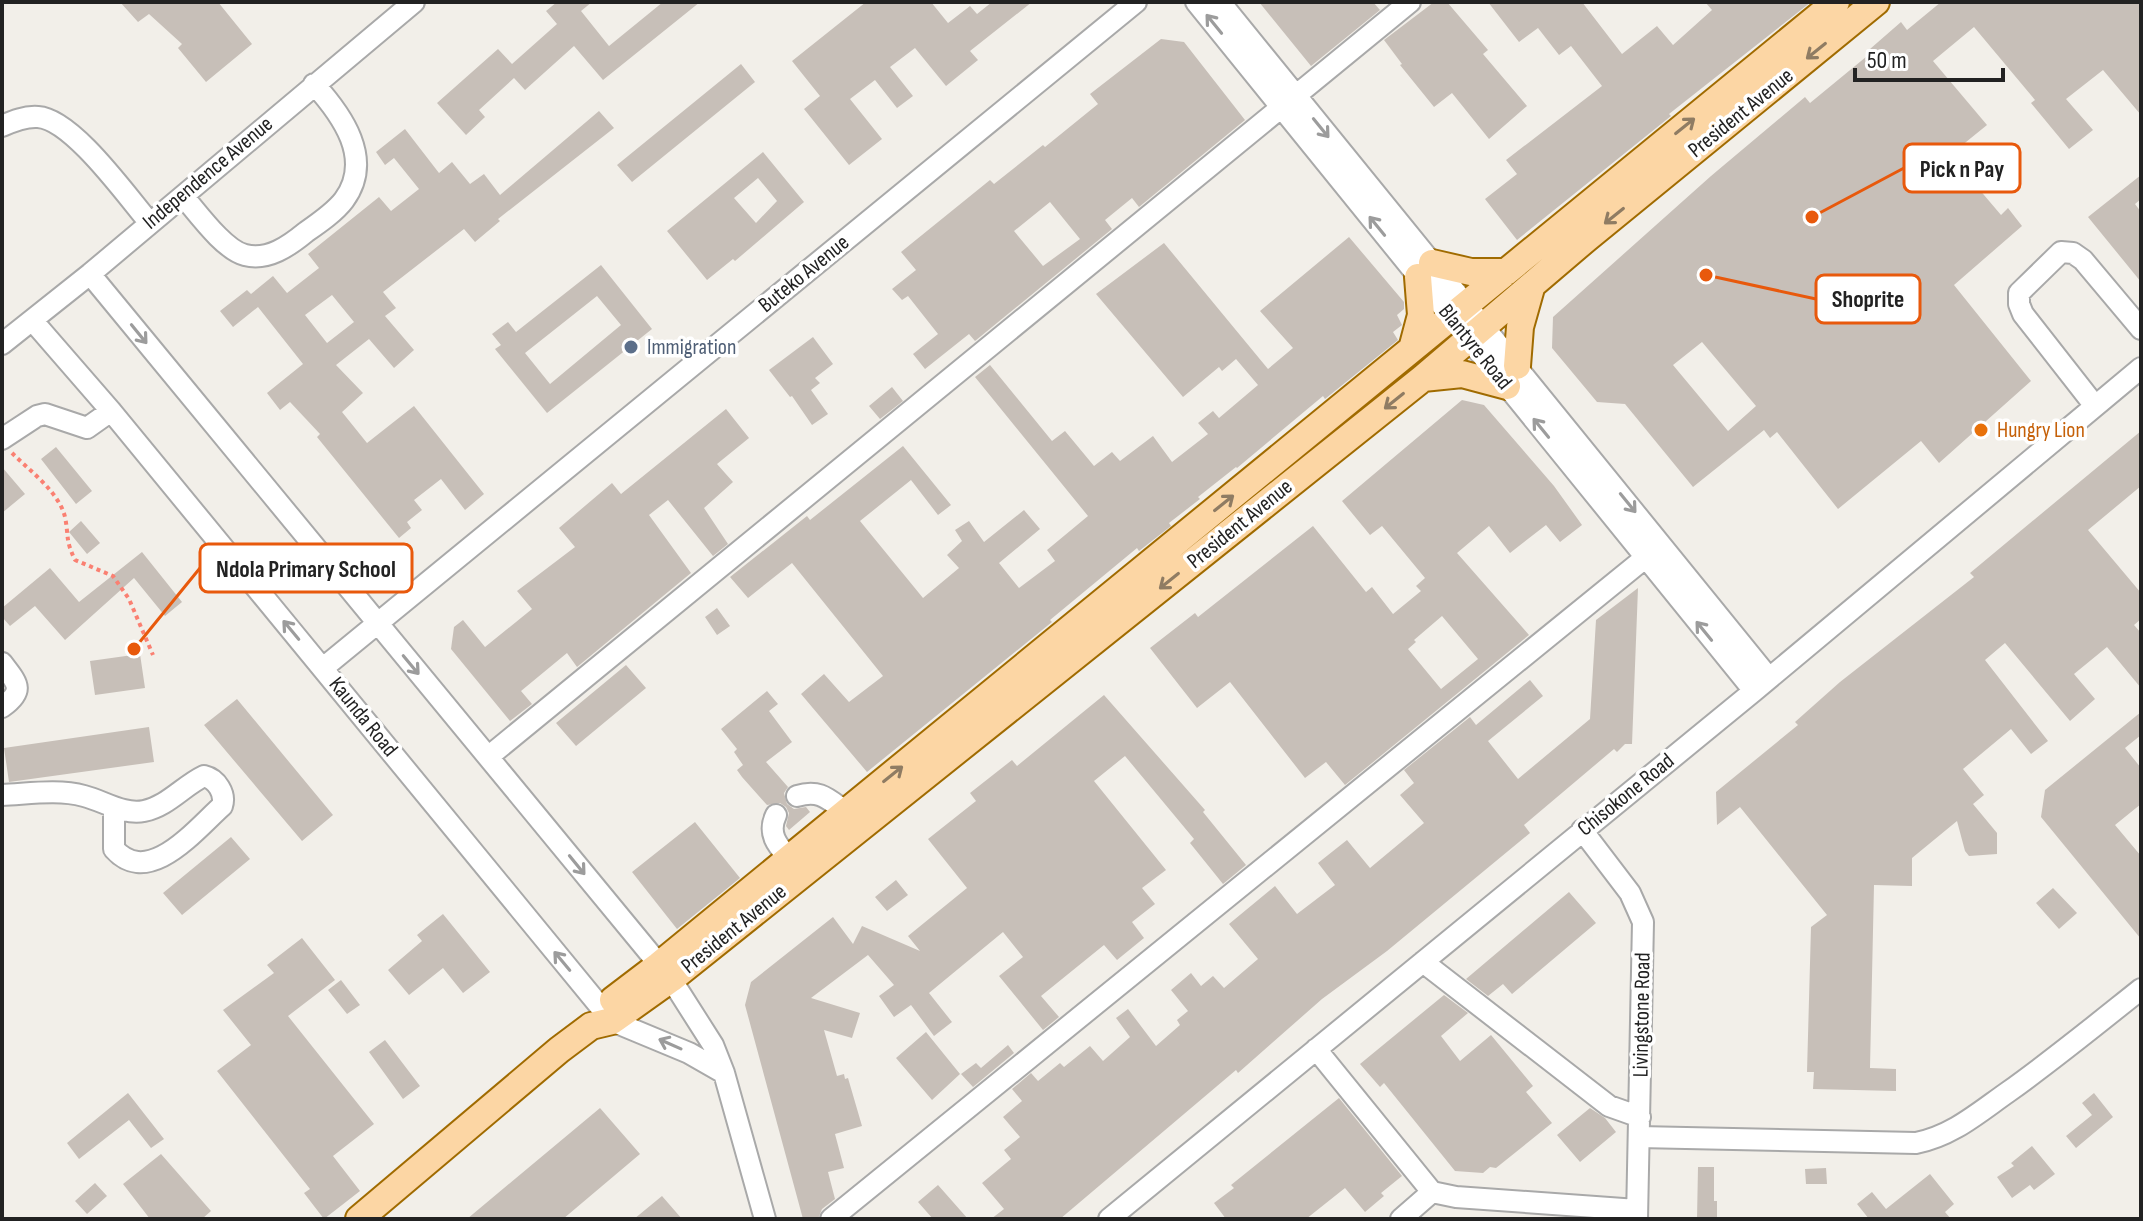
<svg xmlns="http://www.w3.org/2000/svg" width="2143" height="1221" font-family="'Sofia Sans Condensed',sans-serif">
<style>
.building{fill:#c7bfb8;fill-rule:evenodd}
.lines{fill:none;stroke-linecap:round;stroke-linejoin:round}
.minor-casing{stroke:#a9a9a9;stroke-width:24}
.major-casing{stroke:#a06b00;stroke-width:30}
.path{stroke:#fa8072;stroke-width:4;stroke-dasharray:4 4;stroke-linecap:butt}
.minor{stroke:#fff;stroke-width:20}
.major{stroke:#fcd6a4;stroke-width:26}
.oneway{stroke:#9c9c9c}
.oneway2{stroke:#8f7c63}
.service-dot{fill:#5c6f8a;stroke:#fff;stroke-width:3}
.food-dot{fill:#e8710a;stroke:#fff;stroke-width:3}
.labels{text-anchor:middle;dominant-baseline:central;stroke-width:7;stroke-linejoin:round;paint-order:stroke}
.street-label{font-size:22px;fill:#222;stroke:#fff}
.service-label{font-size:22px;fill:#4e5e75;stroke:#fff;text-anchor:start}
.food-label{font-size:22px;fill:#c56008;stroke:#fff;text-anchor:start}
.leader{fill:none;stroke:#e8590c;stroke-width:3}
.callout-dot{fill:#e8590c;stroke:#fff;stroke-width:3}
.callout{fill:#fff;stroke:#e8590c;stroke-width:3}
.callout-label{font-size:24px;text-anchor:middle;font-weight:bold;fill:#222}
</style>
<rect width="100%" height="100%" fill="#f2efe9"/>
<path class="building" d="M120 2H218L252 44 206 82 178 48 182 44 149 14 138 22Z
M557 2H592L581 11 609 46 663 2H700L603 80 574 46 525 90 514 78 479 110 485 117 466 135 437 103 498 49 512 64 557 24 546 11Z
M866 2H931L948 23 970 6 977 14 992 2H1032L970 51 978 60 946 86 915 48 890 67 913 96 897 108 875 80 850 99 882 139 849 165 804 109 820 96 792 61Z
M1259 2H1373L1380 10 1311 66Z
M1434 2H1447L1488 50 1483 54 1527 106 1489 139 1452 93 1434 107 1400 65 1402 64 1384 40Z
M1488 2H1582L1622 54 1657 26 1673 45 1712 10 1705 2H1811L1669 114 1671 116 1517 240 1485 199 1517 174 1506 160 1602 86 1571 46 1559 55 1538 28 1519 42Z
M1941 2H2141V115L2103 70 2066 99 2093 130 2069 149 2031 103 2035 100 1974 27 1933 61 1987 125 1950 155 2001 215 2008 208 2022 226 1954 285 2031 381 1939 463 1921 441 1838 509 1777 432 1770 438 1764 430 1693 487 1625 404 1597 402 1552 348 1553 317 1711 176 1805 97 1810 103 1872 52 1870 49 1901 22 1907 30ZM1702 342 1756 406 1728 431 1673 365Z
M1161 39 1184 42 1245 120 1139 207 1132 198 1105 220 1112 229 975 341 969 334 925 369 913 354 938 334 908 296 902 300 892 289 916 270 901 252 990 180 994 184 1043 145 1045 147 1098 104 1090 94ZM1050 202 1080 239 1043 266 1014 231Z
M741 64 755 82 632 182 617 165Z
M599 111 614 128 498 219 500 221 475 242 464 229 383 292 396 308 385 316 414 350 394 368 369 339 336 365 363 393 342 412 367 443 414 406 484 494 465 510 441 479 414 500 422 510 407 522 411 528 399 538 317 437 320 434 290 402 280 410 267 393 303 364 258 307 233 327 220 311 247 290 251 294 273 276 287 293 319 268 308 254 379 197 391 211 419 189 394 158 385 165 376 152 405 129 439 173 452 162 470 184 484 174 500 195ZM332 295 354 322 327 343 305 315Z
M763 152 804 202 735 261 733 259 707 280 667 231ZM758 178 777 201 756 223 734 198Z
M2141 175V199L2135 204 2141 212V282L2088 217Z
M1349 237 1404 302V309L1397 315 1402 325 1393 332 1398 340 1325 399 1323 396 1237 468 1236 467 1198 497 1200 499 1169 523 1171 526 1139 551 1137 548 1050 620 1052 622 867 772 801 694 824 674 849 702 883 676 792 563 748 598 730 577 807 516 810 520 903 446 951 505 938 515 911 480 860 521 923 598 959 568 947 555 962 541 955 530 969 521 984 542 1024 510 1040 529 999 563 1019 588 1055 561 1047 550 1088 516 975 377 990 365 1052 441 1065 431 1094 466 1112 452 1120 461 1153 436 1172 462 1208 434 1198 423 1213 411 1219 418 1258 385 1236 359 1222 371 1219 367 1183 397 1096 294 1164 243 1268 369 1293 348 1260 311Z
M601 265 652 329 547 413 495 349 501 345 492 334 508 322 516 332ZM597 296 621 325 550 384 525 353Z
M813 337 833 364 815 378 820 383 811 390 828 414 812 425 792 396 790 397 769 370Z
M892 387 903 401 880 419 869 406Z
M1462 400 1484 405 1554 486 1582 525 1560 542 1546 525 1510 553 1489 526 1457 553 1529 635 1345 785 1326 762 1305 778 1230 682 1197 708 1150 648 1195 613 1198 617 1313 526 1366 592 1372 587 1393 614 1421 591 1416 586 1425 578 1382 526 1370 535 1342 501ZM1442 616 1478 659 1441 689 1408 649 1416 642 1414 640Z
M726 409 749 438 717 464 733 482 704 508 728 544 713 556 668 500 649 515 691 573 577 667 567 653 521 691 532 704 510 721 451 649 454 627 463 620 485 647 532 609 517 591 575 547 559 528 612 483 621 494Z
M2141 431V486L2088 530 2141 593V619L2134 625 2141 633V688L2107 647 2074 674 2095 699 2070 721 2005 643 1985 660 2048 741 2031 754 2011 729 1963 769 1984 795 1973 804 1997 833V854L1969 856 1965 851 1957 821 1912 858V886L1874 885 1870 1068 1896 1069V1091L1813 1089 1814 1072H1807L1811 927 1827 915 1740 807 1717 825 1716 792 1798 725 1795 722 1840 682 1974 577 1970 573Z
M56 447 92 491 76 504 41 459Z
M2 467 25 494 2 513Z
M81 521 100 543 87 554 69 532Z
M142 552 182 602 165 616 134 578 65 640 35 606 10 626 2 617V608L50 568 79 602Z
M1638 588 1632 744H1625L1617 752 1614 749 1524 825 1530 833 1387 951 1322 999 1238 1073 1236 1070 1060 1219H991L1004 1209 982 1183 1011 1159 1004 1150 1020 1137 1003 1117 1022 1101 1012 1089 1031 1073 1038 1081 1060 1063 1064 1067 1090 1046 1103 1061 1130 1037 1116 1018 1128 1009 1156 1046 1180 1025 1177 1020 1188 1011 1171 990 1191 973 1201 986 1213 976 1224 988 1258 959 1229 924 1275 886 1297 914 1335 885 1318 863 1347 840 1370 868 1424 823 1400 795 1414 783 1404 770 1470 717 1476 725 1530 680 1543 696 1488 741 1518 779 1590 719 1596 620Z
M717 608 730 626 717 635 705 617Z
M140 654 145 688 95 695 90 661Z
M626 665 646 688 576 746 556 723Z
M767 691 778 704 769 711 792 742 766 762 788 787 784 793 787 804 794 809 806 807 810 812 789 830 786 826 789 813 786 807 780 803 767 805 742 777 737 770 743 765 734 752 737 749 721 729Z
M1104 695 1205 810 1203 812 1246 865 1223 884 1190 843 1194 839 1125 756 1094 781 1166 870 1142 888 1155 904 1132 922 1144 938 1117 960 1104 945 1041 996 1059 1017 1043 1030 999 976 1023 957 1003 932 929 993 952 1022 934 1036 911 1005 894 1017 879 996 894 985 868 955 811 998 860 1013 852 1038 824 1030 837 1076 844 1074 845 1079 848 1078 862 1126 835 1134 844 1168 828 1172 835 1199 822 1209 818 1219H803L745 1005 751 982 833 917 853 944 862 926 920 951 908 936 967 888 928 839 976 801 970 793 1012 760 1017 766Z
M237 699 333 815 302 841 204 725Z
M2141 712V735L2125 748 2141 768V804L2115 825 2141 856V939L2041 817 2045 790Z
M149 727 154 762 9 782 4 748Z
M695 822 740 878 677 929 632 872Z
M231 837 250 859 182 915 163 893Z
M896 880 908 895 887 911 875 897Z
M2053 888 2077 913 2059 929 2036 903Z
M1569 892 1596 923 1512 994 1503 984 1488 996 1466 979Z
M443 914 490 972 463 993 443 968 409 995 388 970 422 941 417 935Z
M302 938 335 980 288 1016 374 1124 333 1156 360 1191 324 1219 304 1193 310 1189 217 1071 251 1045 223 1010 274 973 267 965Z
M341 980 360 1005 347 1014 328 990Z
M1444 995 1468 1013 1441 1036 1460 1061 1491 1035 1533 1086 1526 1092 1552 1123 1496 1168 1490 1167 1483 1173 1455 1171 1384 1083 1380 1087 1360 1064Z
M926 1032 960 1074 932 1100 896 1058Z
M385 1040 420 1086 403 1099 369 1052Z
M1008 1045 1014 1053 973 1087 961 1074 976 1063 981 1068Z
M128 1093 164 1139 151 1148 129 1120 79 1159 67 1143Z
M2094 1093 2113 1117 2076 1148 2066 1136 2092 1115 2082 1103Z
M1339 1098 1402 1176 1381 1193 1384 1196 1365 1212 1345 1188 1306 1219H1226L1214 1203 1234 1188 1231 1185Z
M600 1108 640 1154 563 1219H467Z
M1590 1108 1605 1118 1616 1132 1580 1162 1557 1135Z
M2032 1146 2055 1174 2034 1190 2030 1185 2012 1198 1997 1177 2014 1166 2011 1163Z
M161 1154 211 1211 202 1219H150L123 1184Z
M1698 1167H1714V1201H1717V1219H1697Z
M1826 1168 1827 1184H1806L1805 1169Z
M1930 1174 1954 1204 1945 1212 1951 1219H1869L1857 1204 1872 1192 1886 1209Z
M95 1183 107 1196 87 1214 75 1201Z
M938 1185 968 1219H933L918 1202Z
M662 1196 682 1219H634Z"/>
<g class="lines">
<g class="minor-casing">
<path id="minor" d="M1196 2 1754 691
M1220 2 1769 678
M2 126C13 121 25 116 38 117 72 119 126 195 149 222
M183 196C197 212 224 250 245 255 268 261 289 246 306 232 319 223 335 212 344 200 374 159 342 115 314 84
M90 274 671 979 713 1045 724 1073 765 1219
M32 320 111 411 612 1021 689 1053 724 1073
M2 344 90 274 414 2
M2095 406 2023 314 2019 304V293L2061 252 2073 253 2083 260 2141 329
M2 439 37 416 45 414 87 428 111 411
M2 663C17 683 26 690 2 707
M323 668 1136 2
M488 757 1410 2
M2 795C28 794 58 789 84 796 104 801 123 815 144 811 168 806 183 786 204 776 217 779 226 794 222 806 195 830 149 888 114 849V807
M797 796C820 789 828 799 846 812
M776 815C765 838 783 850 797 868
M1582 830 1630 893 1643 922 1637 1219
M1423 962 1609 1106 1640 1117
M1316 1049 1432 1192 1456 1197 1637 1210
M1639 1137 1916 1143C1952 1136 1978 1113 2008 1092 2053 1060 2097 1024 2141 989
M831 1219 1645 558
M1109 1219 1754 691 2141 368
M1401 1219 1432 1192"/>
</g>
<g class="major-casing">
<path id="major" d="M1432 263 1471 272H1506
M1412 349 1421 315 1418 277
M1517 366 1520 327 1531 288
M1423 378 1462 374 1507 386
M613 1000 659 965 1836 2
M359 1219 559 1050 591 1026 612 1021 671 979 1423 378 1587 238 1876 2"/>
</g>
<path class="path" d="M12 453C30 471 59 492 65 517 69 537 65 539 75 560L113 576 129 599 153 655"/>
<use href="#minor" class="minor"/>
<use href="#major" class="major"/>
</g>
<defs><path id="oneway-shaft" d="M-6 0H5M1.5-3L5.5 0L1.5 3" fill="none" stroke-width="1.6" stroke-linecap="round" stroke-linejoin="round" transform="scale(2)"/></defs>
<g class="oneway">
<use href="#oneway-shaft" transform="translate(1214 24) rotate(-129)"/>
<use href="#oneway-shaft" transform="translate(1321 128) rotate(51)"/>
<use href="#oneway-shaft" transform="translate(1377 226) rotate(-129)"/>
<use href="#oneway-shaft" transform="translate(139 334) rotate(51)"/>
<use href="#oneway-shaft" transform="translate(1541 428) rotate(-129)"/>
<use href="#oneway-shaft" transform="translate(1628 503) rotate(51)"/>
<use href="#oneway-shaft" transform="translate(291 630) rotate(-130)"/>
<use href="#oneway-shaft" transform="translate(1704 631) rotate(-129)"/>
<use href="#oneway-shaft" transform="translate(411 665) rotate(50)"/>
<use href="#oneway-shaft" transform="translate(577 865) rotate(51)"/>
<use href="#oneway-shaft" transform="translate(562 961) rotate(-130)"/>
<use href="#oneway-shaft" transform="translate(670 1044) rotate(-156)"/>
</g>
<g class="oneway2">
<use href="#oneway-shaft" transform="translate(1816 51) rotate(141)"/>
<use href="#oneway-shaft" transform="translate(1685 126) rotate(-39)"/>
<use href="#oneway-shaft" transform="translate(1614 216) rotate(141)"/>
<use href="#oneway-shaft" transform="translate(1394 401) rotate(141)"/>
<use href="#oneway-shaft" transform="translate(1224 503) rotate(-39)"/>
<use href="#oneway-shaft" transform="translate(1169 581) rotate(141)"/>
<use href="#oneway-shaft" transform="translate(893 774) rotate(-39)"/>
</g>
<circle class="service-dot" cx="631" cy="347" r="8"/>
<circle class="food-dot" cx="1981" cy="430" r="8"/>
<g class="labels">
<g class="street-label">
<text transform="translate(1741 113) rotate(-39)">President Avenue</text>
<text transform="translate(208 173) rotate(-40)">Independence Avenue</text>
<text transform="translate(804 274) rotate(-39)">Buteko Avenue</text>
<text transform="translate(1475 347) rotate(51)">Blantyre Road</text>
<text transform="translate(1240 524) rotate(-39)">President Avenue</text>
<text transform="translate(363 717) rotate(51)">Kaunda Road</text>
<text transform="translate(1626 795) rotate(-39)">Chisokone Road</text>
<text transform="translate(734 929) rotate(-39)">President Avenue</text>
<text transform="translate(1642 1015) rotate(-89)">Livingstone Road</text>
</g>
<g class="service-label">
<text x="647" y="347">Immigration</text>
</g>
<g class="food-label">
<text x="1997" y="430">Hungry Lion</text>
</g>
</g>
<path class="leader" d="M1812 217L1904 168M1706 275L1816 299M134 649L200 568"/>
<g class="callout-dot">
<circle cx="1812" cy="217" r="8"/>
<circle cx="1706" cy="275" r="8"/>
<circle cx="134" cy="649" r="8"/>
</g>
<g class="callout">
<rect x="1904" y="144" width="116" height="48" rx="8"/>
<rect x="1816" y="275" width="104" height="48" rx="8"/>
<rect x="200" y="544" width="212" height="48" rx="8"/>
</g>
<g class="callout-label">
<text x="1962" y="177">Pick n Pay</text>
<text x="1868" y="307">Shoprite</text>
<text x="306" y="577">Ndola Primary School</text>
</g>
<rect width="2143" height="1221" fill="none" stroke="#222222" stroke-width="8"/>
<path d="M1855 68v12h148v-12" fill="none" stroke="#222222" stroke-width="4"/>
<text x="1867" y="68" font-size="24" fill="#222222" stroke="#ffffff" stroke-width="6" paint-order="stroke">50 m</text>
</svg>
